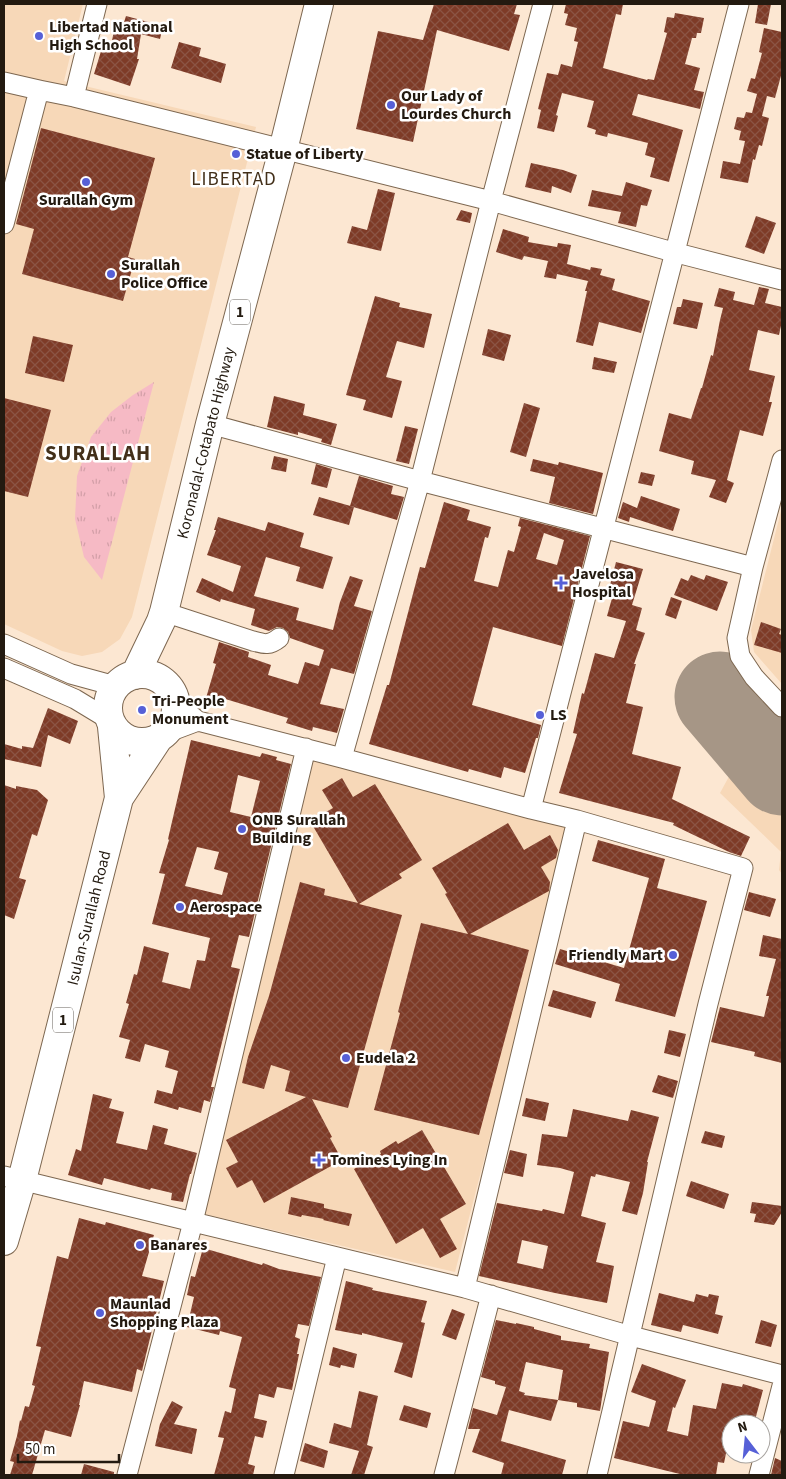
<svg xmlns="http://www.w3.org/2000/svg" width="786" height="1479" font-family="'Source Sans 3',sans-serif">
<style>
.built{fill:#f7d8b8}
.grass{fill:url(#grass-tufts)}
.lines{fill:none;stroke-linecap:round;stroke-linejoin:round}
.runway{stroke:#a69686;stroke-width:91}
.building{fill:url(#building-cross-hatch);fill-rule:evenodd}
.minor-casing{stroke:#7d6750;stroke-width:21}
.highway-casing{stroke:#7d6750;stroke-width:30}
.minor{stroke:#fff;stroke-width:19}
.highway{stroke:#fff;stroke-width:28}
.poi-dot{fill:#5660d7;stroke:#fff;stroke-width:2}
.labels{text-anchor:middle;dominant-baseline:central;stroke-width:5;stroke-linejoin:round;paint-order:stroke}
.shield{fill:#fff;stroke:#655f58;stroke-width:1}
.shield-label{font-size:15px;font-weight:bold;fill:#231a10}
.poi-label{font-size:16px;font-weight:bold;fill:#231a10;stroke:#fff;text-anchor:start}
.street-label{font-size:16px;fill:#231a10;stroke:#fff}
.quarter-label{font-size:19px;letter-spacing:1px;fill:#422f19;stroke:#fff}
.district-label{font-size:21px;font-weight:bold;letter-spacing:1px;fill:#422f19;stroke:#fff}
</style>
<defs>
<pattern id="grass-tufts" width="24" height="20" patternUnits="userSpaceOnUse" patternTransform="scale(1.25)"><rect width="24" height="20" fill="#f6bac5"/><path d="M3 7l-1-3M5 7V3M7 7l1-3M15 17l-1-3M17 17v-4M19 17l1-3" fill="none" stroke="#d39fa8"/></pattern>
<pattern id="building-cross-hatch" width="8" height="8" patternUnits="userSpaceOnUse" patternTransform="scale(1.25)"><rect width="8" height="8" fill="#7e3b27"/><path d="M0 0l8 8M0 8l8-8" fill="none" stroke="#8b5444"/></pattern>
</defs>
<rect width="100%" height="100%" fill="#fce7d2"/>
<path class="built" d="M4 4H83L64 81 256 127 132 617 120 639 102 652 82 656 62 651 4 624Z
M782 507V684L754 652 751 630Z
M725 653 782 714V874L779 870 781 852 720 793 732 771 704 746 707 734 698 724Z
M314 759 570 827 455 1272 204 1214Z"/>
<path class="grass" d="M154 382 102 580 84 557 75 519 77 476 91 437 111 412 133 395Z"/>
<g class="lines">
<path class="runway" d="M720 697 782 770"/>
</g>
<path class="building" d="M434 4H517L514 14 520 15 509 51 437 30 413 142 356 129 378 31 423 40Z
M566 4H623L621 15 616 14 603 68 647 80 648 79 654 80 667 33 664 32 667 17 674 18 675 13 704 18 701 33H697L696 38H692L685 64 700 68 694 90 704 92 700 109 638 94 632 115 683 130 669 182 650 177 655 158 645 155 648 143 608 133 607 137 595 134 596 130 587 127 594 101 562 93 556 115 558 116 554 132 537 128 541 110 538 109 547 73 558 75 561 64 572 67 578 42 574 41 577 28 565 25 568 14 564 13Z
M758 4H771L767 25 755 23Z
M126 16 163 26 160 39 141 34 137 59H139L130 86 94 74 102 48 110 50 114 31 121 32Z
M764 28 782 32V72L775 98 767 96 762 116 769 118 762 146 759 145 755 160 753 159 748 183 720 178 723 161 740 164 745 141 739 140 741 131 734 129 737 117 744 118 746 112 752 113 757 94 747 91 751 78 755 79 762 53 759 52Z
M179 42 201 48 199 56 226 64 221 83 171 68Z
M41 128 155 158 128 257 135 259 123 301 22 274 34 229 16 224Z
M531 163 563 170 577 175 571 193 552 186 551 193 525 187Z
M626 182 652 190 647 206 641 205 636 227 618 223 621 212 588 206 592 190 622 196Z
M378 189 395 193 381 251 347 243 352 226 367 230Z
M461 210 472 213 470 223 456 220Z
M756 216 776 223 764 254 745 247Z
M503 229 529 237 528 242 557 247 558 243 571 245 567 264 590 270 591 267 602 269 600 275 615 279 612 290 650 301 641 333 599 322 593 346 576 342 587 291H585L588 281 557 274 556 279 544 277 548 261 524 256 522 260 496 252Z
M759 287 769 289 765 303 782 307V321L779 335 758 330 749 370 775 376 769 402H772L763 436 740 430 727 480 734 483 726 503 709 497 716 480 691 474 694 461 659 451 669 413 691 419 701 388H702L711 355 713 356 720 320 723 308 714 306 719 288 735 292 733 300 754 305Z
M375 296 400 303 399 307 432 314 424 348 397 341 386 377 402 381 392 418 363 410 366 400 346 395Z
M683 299 703 303 697 329 673 324 677 307H681Z
M488 329 511 335 504 361 482 355Z
M33 336 73 345 64 382 25 373Z
M594 357 617 362 614 373 592 369Z
M274 396 305 404 303 415 337 424 331 445 321 442 322 439 298 432V435L267 427Z
M4 398 51 410 28 497 4 491Z
M524 403 540 408 526 457 510 452Z
M405 426 418 429 409 464 396 461Z
M274 456 288 459 286 472 271 469Z
M533 459 558 465 559 462 603 473 593 514 549 503 555 477 530 471Z
M316 464 332 469 327 488 311 484Z
M641 472 655 475 652 486 638 483Z
M359 476 393 486 391 494 404 497 397 520 350 506Z
M641 496 680 509 673 531 630 517 629 522 618 518 623 502 637 508Z
M319 497 354 507 349 525 313 515Z
M444 502 470 510 467 520 491 527 488 538 485 537 474 581 498 587 508 550 514 552 521 527 518 526 520 518 590 536 562 646 493 627 472 705 541 725 538 738H536L525 773 504 767 501 778 469 769 468 772 369 744 387 685H389L420 567 425 568ZM544 533 564 540 557 565 536 559Z
M218 517 265 531 268 522 304 533 300 547 333 557 323 589 296 581 300 567 266 557 254 596 299 608 296 620 333 630 340 602 350 576 363 580 354 606 372 611 354 674 331 668 320 704 344 709 337 733 313 727 312 731 286 723 288 718 222 698 221 702 206 698 216 664 213 663 219 642 249 652 248 657 271 665 268 675 298 684 305 662 319 666 324 650 290 638 288 632 283 628 277 627 269 631 251 625 255 609 221 599 220 602 196 592 202 578 233 592 241 566 207 555 216 530H214Z
M616 562 643 569 632 605 642 608 636 630 645 633 634 664H636L626 703 643 707 632 754 681 767 672 799 750 837 741 856 729 852 673 825 674 823 559 793 577 734 573 733 582 693 584 694 595 653 614 658 626 621 607 616 614 591 609 589Z
M691 575 704 580 706 575 728 582 717 611 674 595 681 578 688 581Z
M671 597 682 601 676 619 665 615Z
M761 622 781 629 779 634 782 635V653L754 645Z
M48 708 78 721 70 744 48 735 41 767 4 759V744L22 749V746L33 748Z
M191 740 260 757 262 753 277 757 276 760 291 764 249 937 239 935 231 967 240 969 211 1087H214L210 1102 204 1100 201 1113 179 1107 178 1110 154 1103 157 1090 172 1094 178 1071 165 1067 169 1051 145 1044 140 1062 125 1058 130 1040 119 1037 129 1004 126 1003 134 974 137 975 144 946 169 953 162 982 190 989 197 960 205 961 210 938 152 924 165 874 159 873 169 840 168 839ZM238 775 260 781 251 817 230 812ZM197 847 219 852 214 869 228 873 222 895 185 886Z
M342 778 353 797 375 784 422 860 399 874 402 878 359 904 402 915 348 1108 312 1099 332 1137 330 1138 342 1160 264 1203 252 1180 237 1188 226 1168 238 1162 226 1140 306 1097 285 1091 290 1071 271 1065 264 1089 242 1083 248 1057 269 996 300 882 325 889 324 895 358 903 310 821 333 808 322 790Z
M4 785 16 789V786L37 790 48 800 37 836 32 834 19 878 26 880 14 919 4 915Z
M508 823 524 850 550 835 558 850 556 858 541 867 550 882 549 891 470 934 529 950 479 1135 374 1110 400 1013 398 1012 421 923 468 934 445 894 447 893 432 868Z
M598 840 665 859 657 888 707 901 675 1017 615 1001 620 984 555 964 560 949 624 968 649 878 592 861Z
M749 892 776 899 770 917 744 910Z
M763 935 782 939V1063L754 1056 755 1052 711 1042 720 1007 764 1017 769 996H766L776 959 759 956Z
M553 990 596 1002 591 1018 548 1006Z
M669 1030 686 1034 680 1057 664 1053Z
M658 1075 678 1081 673 1098 652 1092Z
M93 1094 112 1099 109 1108 124 1112 116 1143 147 1150 153 1125 168 1129 164 1144 197 1153 191 1174H190L183 1202 171 1200 172 1193 151 1188 150 1190 104 1178 102 1185 68 1175 76 1149 81 1151Z
M526 1098 549 1103 545 1121 522 1116Z
M573 1109 628 1121 631 1110 659 1117 647 1162H648L643 1193 637 1215 622 1211 630 1182 596 1174 595 1177 591 1176 581 1216 606 1223 596 1262 614 1266 607 1303 555 1293 479 1276 497 1203 542 1211 543 1209 564 1214 574 1172 560 1168 537 1165 542 1134 567 1137ZM522 1240 548 1246 543 1269 517 1263Z
M422 1130 466 1204 440 1219 457 1249 440 1258 423 1228 396 1244 354 1169 381 1154 380 1151 396 1141 398 1144Z
M705 1131 725 1136 722 1148 701 1143Z
M510 1150 527 1154 523 1177 504 1173Z
M691 1181 729 1194 724 1209 686 1196Z
M291 1197 324 1204V1208L352 1214 349 1226 323 1220 324 1219 302 1215 301 1217 288 1214Z
M752 1202 782 1206V1212L774 1225 754 1222 756 1214 750 1213Z
M79 1218 105 1225 106 1222 154 1235 142 1276 164 1281 142 1371 137 1369 132 1392 84 1381 79 1405H80L71 1437 45 1430 32 1475H10L14 1462 10 1461 17 1436 20 1420 21 1421 25 1406 29 1407 35 1386 32 1385 41 1347 36 1346 57 1256 68 1259Z
M203 1248 262 1265 263 1263 279 1269 321 1277 309 1326 298 1324 295 1337 300 1339 297 1354H299L292 1390 277 1387 274 1398 259 1394 254 1418 267 1421 263 1438 255 1436 248 1464 255 1466 253 1475H214L224 1438 218 1437 225 1411 231 1413 236 1389 229 1387 242 1337 220 1331 219 1335 187 1327 194 1297 187 1295 191 1276 195 1277Z
M346 1281 373 1288 372 1290 427 1301 421 1322 425 1323 412 1378 394 1372 403 1343 362 1333V1335L335 1330Z
M659 1293 694 1302 696 1294 708 1297 709 1294 719 1296 715 1314 723 1316 718 1334 683 1325 681 1332 651 1325Z
M452 1309 465 1314 456 1340 442 1335Z
M496 1320 516 1324V1323L534 1327V1329L561 1336V1340L590 1344 589 1348 609 1352 600 1411 577 1407V1403L558 1400 551 1421 509 1410 501 1441 566 1460 562 1475H501L504 1463 472 1452 480 1429H468L473 1408 497 1415 506 1387 495 1384V1381L481 1377ZM526 1362 563 1370 558 1400 524 1395 525 1393 519 1391Z
M761 1320 777 1325 771 1347 755 1343Z
M333 1347 357 1354 354 1368 341 1365 340 1368 329 1365Z
M642 1364 686 1380 675 1408 673 1407 667 1431 688 1436 693 1405 716 1409 722 1383 742 1387 743 1384 763 1390 754 1424H731V1445L728 1444 724 1463 718 1462 716 1475H680V1474L614 1458 623 1421 649 1427 656 1401 631 1392Z
M359 1391 378 1396 367 1445 373 1447 364 1475H351L359 1451 329 1443 334 1423 351 1428Z
M172 1401 183 1407 174 1424 197 1429 192 1454 155 1446 160 1424Z
M404 1405 431 1413 427 1428 399 1420Z
M305 1443 328 1451 324 1468 300 1461Z
M775 1458 782 1461V1475H771Z
M84 1464 114 1472V1475H81Z"/>
<g class="lines">
<g class="minor-casing">
<path id="minor" d="M4 82 39 90 74 97 491 201 673 252 782 280
M74 97 97 4
M4 224 39 90
M210 424 420 481 753 567
M782 460 753 567 737 638 740 656 754 677 782 707
M164 612 253 641C264 644 269 646 279 638
M4 644 71 674 115 686
M4 668 75 699 108 719
M176 703 198 721 342 758 531 809 577 820 743 868 708 1004 597 1475
M166 733 198 721
M342 758 420 481 491 201 543 4
M531 809C601 541 668 272 739 4
M4 1176 465 1288 631 1336 782 1375
M465 1288 577 820
M127 1475 193 1222 306 748
M284 1475 337 1257
M444 1475 491 1295
M759 1475 782 1386"/>
</g>
<g class="highway-casing">
<path id="highway" d="M108 708a34 34 0 1 1 68 0a34 34 0 1 1-68 0Z
M135 675 161 621 164 612 210 424 283 150 319 4
M112 727 119 798
M4 1241 22 1180 119 798 158 739"/>
</g>
<use href="#minor" class="minor"/>
<use href="#highway" class="highway"/>
</g>
<g class="poi-dot">
<circle cx="39" cy="36" r="5"/>
<circle cx="391" cy="105" r="5"/>
<circle cx="236" cy="154" r="5"/>
<circle cx="86" cy="182" r="5"/>
<circle cx="111" cy="274" r="5"/>
<path d="M558.5 575.5h5v5h5v5h-5v5h-5v-5h-5v-5h5z"/>
<circle cx="142" cy="710" r="5"/>
<circle cx="540" cy="715" r="5"/>
<circle cx="242" cy="829" r="5"/>
<circle cx="180" cy="907" r="5"/>
<circle cx="673" cy="955" r="5"/>
<circle cx="346" cy="1058" r="5"/>
<path d="M316.5 1152.5h5v5h5v5h-5v5h-5v-5h-5v-5h5z"/>
<circle cx="140" cy="1245" r="5"/>
<circle cx="100" cy="1313" r="5"/>
</g>
<g class="labels">
<g class="shield">
<rect x="230" y="299.5" width="20" height="25" rx="4"/>
<rect x="53" y="1007.5" width="20" height="25" rx="4"/>
</g>
<g class="shield-label">
<text x="240" y="312">1</text>
<text x="63" y="1020">1</text>
</g>
<g class="poi-label">
<text x="49" y="27">Libertad National<tspan x="49" dy="18">High School</tspan></text>
<text x="401" y="96">Our Lady of<tspan x="401" dy="18">Lourdes Church</tspan></text>
<text x="246" y="154">Statue of Liberty</text>
<text x="86" y="200" text-anchor="middle">Surallah Gym</text>
<text x="121" y="265">Surallah<tspan x="121" dy="18">Police Office</tspan></text>
<text x="572" y="574">Javelosa<tspan x="572" dy="18">Hospital</tspan></text>
<text x="152" y="701">Tri-People<tspan x="152" dy="18">Monument</tspan></text>
<text x="550" y="715">LS</text>
<text x="252" y="820">ONB Surallah<tspan x="252" dy="18">Building</tspan></text>
<text x="190" y="907">Aerospace</text>
<text x="663" y="955" text-anchor="end">Friendly Mart</text>
<text x="356" y="1058">Eudela 2</text>
<text x="330" y="1160">Tomines Lying In</text>
<text x="150" y="1245">Banares</text>
<text x="110" y="1304">Maunlad<tspan x="110" dy="18">Shopping Plaza</tspan></text>
</g>
<g class="street-label">
<text transform="translate(206 443) rotate(-76)">Koronadal-Cotabato Highway</text>
<text transform="translate(89 918) rotate(-76)">Isulan-Surallah Road</text>
</g>
<g class="quarter-label">
<text x="234" y="179">LIBERTAD</text>
</g>
<g class="district-label">
<text x="98" y="453">SURALLAH</text>
</g>
</g>
<rect width="786" height="1479" fill="none" stroke="#231a10" stroke-width="10"/>
<g transform="translate(746 1439) rotate(344)"><circle r="24" fill="#ffffff" stroke="#a7a39f"/>
<path d="M0-4L9 19L0 12L-9 19Z" fill="#5660d7"/>
<text y="-8" font-size="14" font-weight="bold" text-anchor="middle" fill="#231a10">N</text>
</g>
<path d="M18 1454v8h101v-8" fill="none" stroke="#231a10" stroke-width="2.5"/>
<text x="25" y="1454" font-size="15" fill="#231a10" stroke="#ffffff" stroke-width="4" paint-order="stroke">50 m</text>
</svg>
